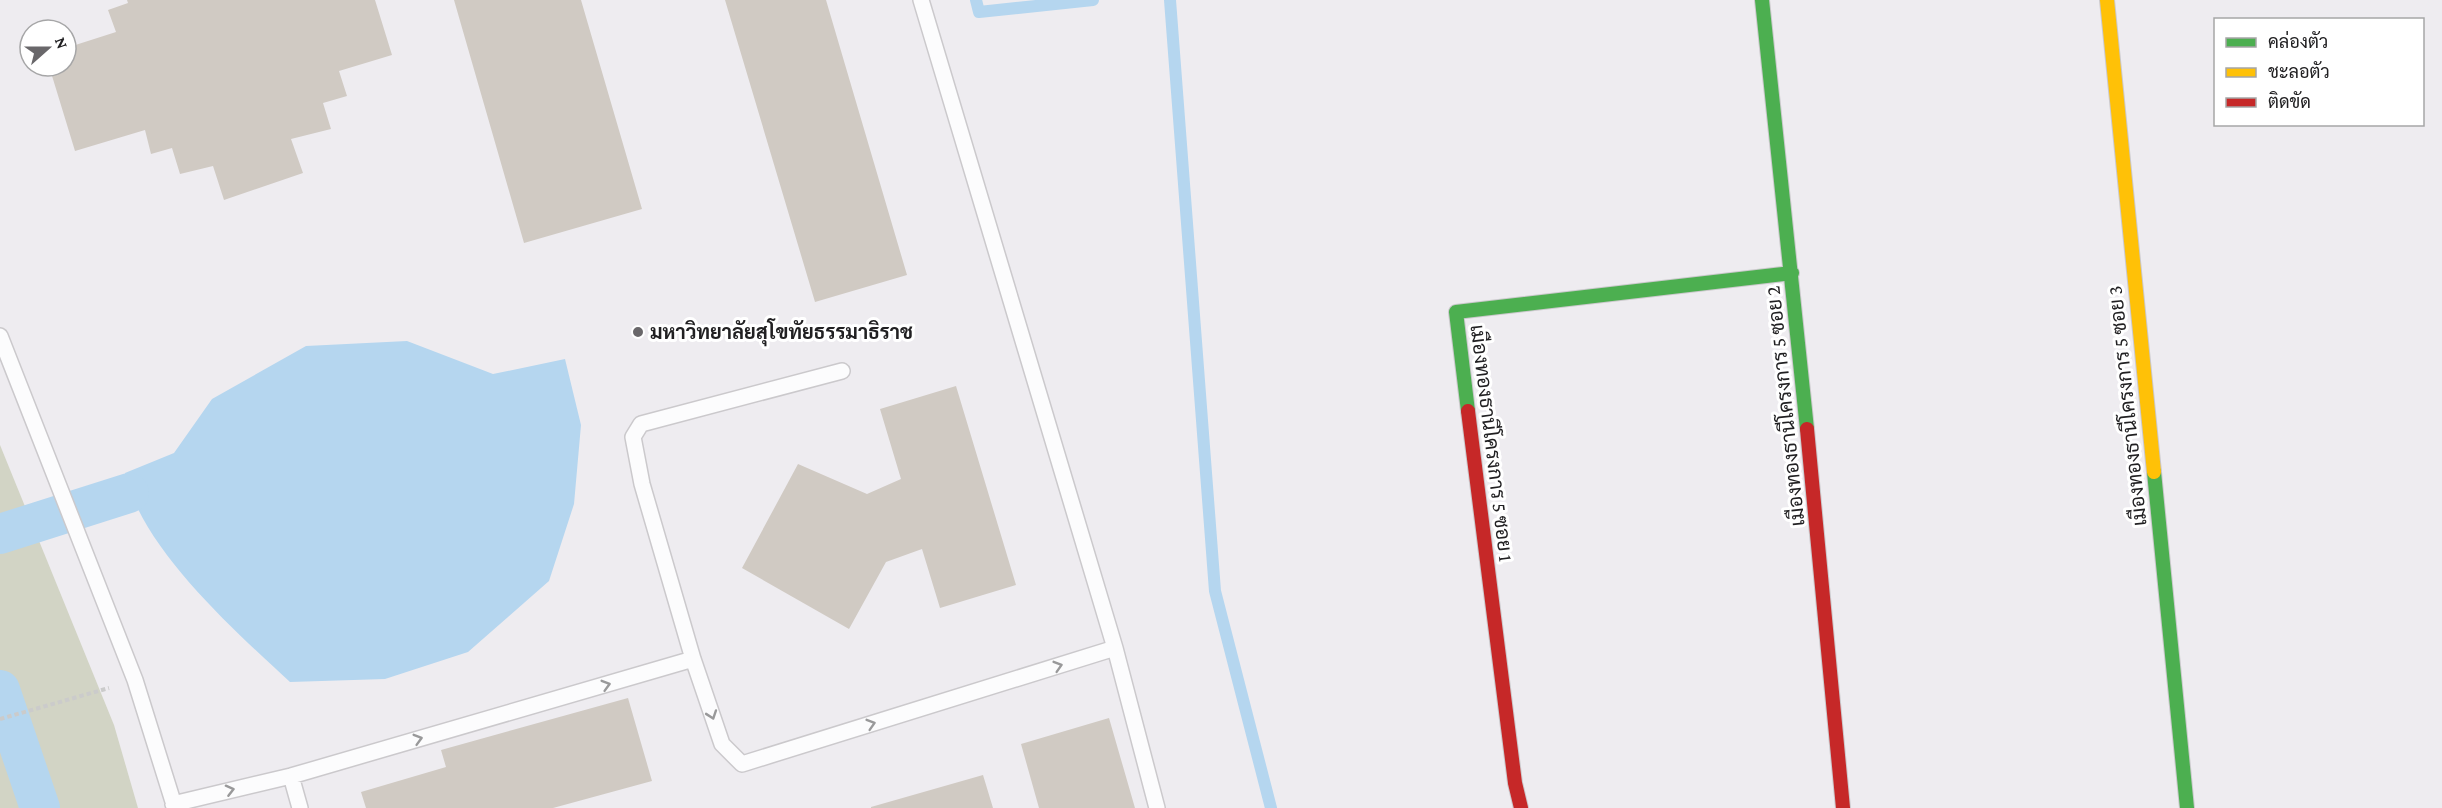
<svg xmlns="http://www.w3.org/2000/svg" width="2442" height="808" font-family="'Crimson Pro',Sarabun,serif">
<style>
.green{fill:#d2d4c5}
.water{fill:#b5d6ef}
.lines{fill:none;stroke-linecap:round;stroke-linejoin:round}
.stream{stroke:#b5d6ef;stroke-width:12}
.canal{stroke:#b5d6ef;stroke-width:40}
.building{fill:#d0cac3}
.lane-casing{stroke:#cbc9cc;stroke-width:18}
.fast-casing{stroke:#cbc9cc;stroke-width:16}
.slow-casing{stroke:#cbc9cc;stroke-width:16}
.jam-casing{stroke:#cbc9cc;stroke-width:16}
.path{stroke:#cbcbcb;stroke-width:4;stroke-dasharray:4.5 3;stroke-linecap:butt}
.lane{stroke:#fcfcfd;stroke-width:15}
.fast{stroke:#4caf50;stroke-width:14}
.slow{stroke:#ffc107;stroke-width:14}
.jam{stroke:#c62828;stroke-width:14}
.oneway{stroke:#99999a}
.poi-dot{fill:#69676a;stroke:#fff;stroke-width:2}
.labels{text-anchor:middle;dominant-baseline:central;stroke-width:6;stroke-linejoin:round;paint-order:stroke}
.poi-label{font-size:20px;font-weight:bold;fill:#212022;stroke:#fff;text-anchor:start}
.street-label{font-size:20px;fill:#212022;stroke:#fff}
</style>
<rect width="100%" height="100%" fill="#eeecf0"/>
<path class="green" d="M0 445 114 725 138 808H0Z"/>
<path class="water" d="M407 341 493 374 565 359 581 425 574 504 549 581 468 652 385 679 290 682C235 631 141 548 125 473L174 453 212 399 306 346Z"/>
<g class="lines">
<path class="stream" d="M976 0 979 12 1093 0
M1170 0 1215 591 1271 808"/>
<path class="canal" d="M0 534 129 493
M0 690 40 808"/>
</g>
<path class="building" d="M127 0H375L392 55 339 71 347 96 323 103 331 129 291 139 303 173 224 200 213 166 180 174 172 148 151 154 145 130 75 151 49 66H66V48L116 32 108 10 128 3Z
M454 0H581L642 209 524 243Z
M725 0H826L907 275 815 302Z
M956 386 1016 585 940 608 922 549 886 562 849 629 742 568 798 464 867 494 901 479 880 409Z
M628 698 652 781 553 808H366L361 792 446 767 441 750Z
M1109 718 1135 808H1039L1021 744Z
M983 775 993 808H871V807Z"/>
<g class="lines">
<g class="lane-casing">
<path id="lane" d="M921 0 1115 648 1157 808
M0 336 135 680 175 808
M842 371 641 424 633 437 642 484 693 659 722 744 742 764 1115 648
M291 776 300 808
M173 804 291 776 693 659"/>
</g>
<g class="fast-casing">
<path id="fast" d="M1762 0 1807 429
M1468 411 1456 312 1792 273
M2154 472 2187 808"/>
</g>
<g class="slow-casing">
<path id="slow" d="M2107 0 2154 472"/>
</g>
<g class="jam-casing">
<path id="jam" d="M1468 411 1515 783 1521 808
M1807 429 1843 808"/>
</g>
<path class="path" d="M0 719 109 688"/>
<use href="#lane" class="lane"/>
<use href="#fast" class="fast"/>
<use href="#slow" class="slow"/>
<use href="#jam" class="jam"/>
</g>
<defs><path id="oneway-chevron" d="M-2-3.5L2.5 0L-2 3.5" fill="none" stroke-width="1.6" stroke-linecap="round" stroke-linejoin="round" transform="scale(1.5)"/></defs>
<g class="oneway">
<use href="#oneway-chevron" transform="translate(1058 666) rotate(-17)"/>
<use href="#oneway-chevron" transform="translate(606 685) rotate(-16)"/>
<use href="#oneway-chevron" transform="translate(712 715) rotate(71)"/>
<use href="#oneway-chevron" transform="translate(871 724) rotate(-17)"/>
<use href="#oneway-chevron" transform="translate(418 739) rotate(-16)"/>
<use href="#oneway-chevron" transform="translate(230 790) rotate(-14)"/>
</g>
<circle class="poi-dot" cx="638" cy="332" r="6"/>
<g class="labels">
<g class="poi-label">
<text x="650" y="332">มหาวิทยาลัยสุโขทัยธรรมาธิราช</text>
</g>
<g class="street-label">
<text transform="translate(1785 406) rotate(-96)">เมืองทองธานีโครงการ 5 ซอย 2</text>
<text transform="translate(2127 406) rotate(-96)">เมืองทองธานีโครงการ 5 ซอย 3</text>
<text transform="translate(1492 443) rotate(83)">เมืองทองธานีโครงการ 5 ซอย 1</text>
</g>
</g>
<rect x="2214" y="18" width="210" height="108" fill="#ffffff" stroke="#a6a6a7" stroke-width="1.5"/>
<rect x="2226" y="38" width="30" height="9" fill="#4caf50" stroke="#a6a6a7" stroke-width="1.5"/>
<text x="2268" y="48" font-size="18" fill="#212022">คล่องตัว</text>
<rect x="2226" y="68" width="30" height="9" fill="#ffc107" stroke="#a6a6a7" stroke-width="1.5"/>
<text x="2268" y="78" font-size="18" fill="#212022">ชะลอตัว</text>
<rect x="2226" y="98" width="30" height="9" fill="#c62828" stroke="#a6a6a7" stroke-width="1.5"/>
<text x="2268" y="108" font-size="18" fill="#212022">ติดขัด</text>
<g transform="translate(48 48) rotate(69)"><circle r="28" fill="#ffffff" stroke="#a6a6a7" stroke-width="1.5"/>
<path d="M0-4.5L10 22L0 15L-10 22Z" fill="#69676a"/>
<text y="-9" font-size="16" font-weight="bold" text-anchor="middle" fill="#212022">N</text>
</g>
</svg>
